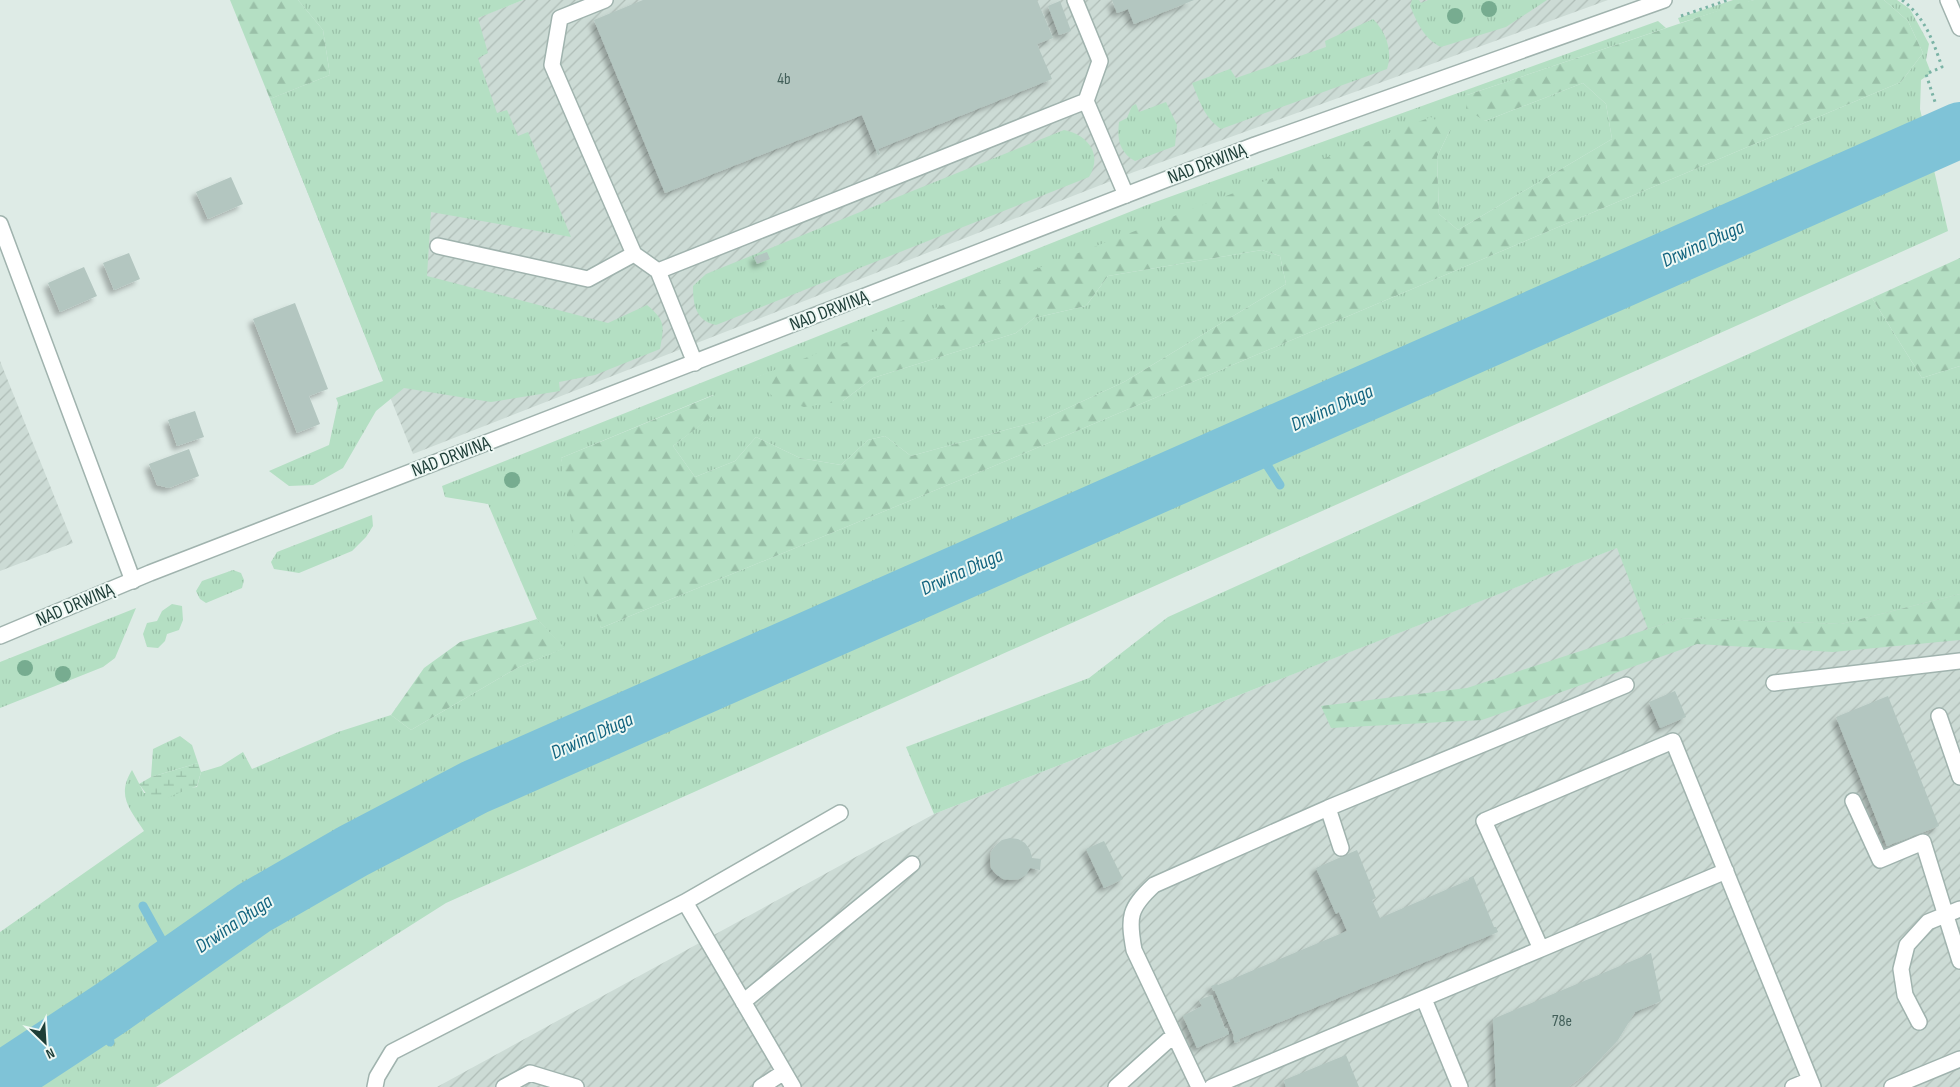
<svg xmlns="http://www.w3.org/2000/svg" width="1960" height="1087" font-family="'Sofia Sans Condensed',sans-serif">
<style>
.industrial{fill:url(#industrial-furrows)}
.grass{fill:url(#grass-tufts)}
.forest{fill:url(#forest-firs)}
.wetland{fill:url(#wetland-marsh)}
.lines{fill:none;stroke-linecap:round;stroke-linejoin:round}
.stream{stroke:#7fc3d7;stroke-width:9}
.river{stroke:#7fc3d7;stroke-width:56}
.building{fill:#b3c6c0;filter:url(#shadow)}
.service-casing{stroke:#a0b3ae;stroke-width:18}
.minor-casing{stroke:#a0b3ae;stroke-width:18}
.tertiary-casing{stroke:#a0b3ae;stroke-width:18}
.path{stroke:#7ab3a5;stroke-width:3;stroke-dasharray:2.5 4;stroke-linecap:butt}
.service{stroke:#fff;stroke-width:15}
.minor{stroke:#fff;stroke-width:15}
.tertiary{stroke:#fff;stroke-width:15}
.tree{fill:#77ac90}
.labels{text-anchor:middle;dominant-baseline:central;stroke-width:4;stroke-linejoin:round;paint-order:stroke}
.number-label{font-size:16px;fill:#425f59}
.street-label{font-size:19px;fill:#1d3d37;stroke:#eef8f4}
.water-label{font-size:20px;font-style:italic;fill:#12647f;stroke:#eef8f4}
</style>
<defs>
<pattern id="industrial-furrows" width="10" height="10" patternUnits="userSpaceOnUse" patternTransform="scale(1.25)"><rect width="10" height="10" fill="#ccdbd5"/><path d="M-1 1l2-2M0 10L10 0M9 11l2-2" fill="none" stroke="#afbdb7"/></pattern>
<pattern id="grass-tufts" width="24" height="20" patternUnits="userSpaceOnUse" patternTransform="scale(1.25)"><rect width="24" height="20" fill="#b4dfc3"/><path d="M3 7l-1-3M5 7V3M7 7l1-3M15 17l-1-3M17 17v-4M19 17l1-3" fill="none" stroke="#9ac0a8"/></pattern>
<pattern id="forest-firs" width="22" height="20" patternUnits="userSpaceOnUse" patternTransform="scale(1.25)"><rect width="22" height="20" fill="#b4dfc3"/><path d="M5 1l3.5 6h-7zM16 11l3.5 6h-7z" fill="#9ac0a8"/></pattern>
<pattern id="wetland-marsh" width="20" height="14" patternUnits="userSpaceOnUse" patternTransform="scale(1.25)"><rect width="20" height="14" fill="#b4dfc3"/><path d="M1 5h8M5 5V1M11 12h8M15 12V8" fill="none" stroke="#9ac0a8"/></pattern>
<filter id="shadow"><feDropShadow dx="-4.5" dy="4.5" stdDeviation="2.5" flood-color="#0004"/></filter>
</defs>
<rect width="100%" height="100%" fill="#deebe6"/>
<path class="industrial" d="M523 0H1608L1134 172 413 454 270 99Z
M0 361 73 543 0 571Z
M1960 414V1087H437L934 814Z"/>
<path class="grass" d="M298 0H523L478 18 488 53 478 58 497 113 507 110 518 136 528 132 571 237 431 212 427 276 608 323 647 305C666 321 664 326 660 349L595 375 559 382 560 391 491 402 404 388 376 411 343 468 313 485 289 486 269 471 329 445 338 403 336 398 383 381 270 99 330 75 323 30Z
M1412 0H1419L1421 3 1428 0H1547L1506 27 1441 47C1424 39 1417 22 1410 6Z
M1733 0H1754L1680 23 1678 18Z
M1884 0H1897L1910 9 1929 44 1926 60 1931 73 1921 80 1920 109 1948 231 446 903 156 1087H0V932L144 831C130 809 116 796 132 770L144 793 197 787 201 772 221 766 243 752 252 769 338 732 391 715 411 730 517 668 564 648 537 619 488 504 445 497 442 486 1147 205 1658 21 1666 28 1467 95 1485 121 1583 83 1606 104 1612 139 1458 230 1439 214 1437 157 1450 130 757 377 843 401 873 378 1016 333 1034 318 1086 306 1108 276 1262 250 1280 256 1286 284 1124 382 1042 420 911 456 885 436 868 440 841 465 800 458 756 437 735 461 695 477 673 446 721 409 713 395 561 458 601 628 994 466 1901 82 1923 53 1908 21Z
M1373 19C1386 32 1393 51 1387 69L1221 129C1204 117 1200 102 1192 83L1230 69 1236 78 1326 47 1325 41Z
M1166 102 1177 125 1175 146 1135 161C1119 152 1117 139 1119 122L1127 118 1132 106 1136 104 1139 112Z
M1064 130C1088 135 1103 154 1089 177L716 325C696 321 693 305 693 286L706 274Z
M1872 298 1922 378 1960 366V594L1841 624 1682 618 1648 629 1617 548 934 814 906 747 1089 678 1168 617Z
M372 515 373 526 366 537 352 551 299 573 274 569 271 562 277 552Z
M233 570 241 573 244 580 242 588 206 603 200 599 196 591 202 581Z
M172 604 182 606 183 620 179 630 167 634 165 641 158 648 147 647 143 634 147 623 157 621 162 611Z
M136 608 115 658 103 667 0 708V662Z
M180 736 192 745 198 763 151 777 153 749Z"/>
<path class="forest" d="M230 0H298L323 30 330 75 270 99Z
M1754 0H1884L1908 21 1923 53 1901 82 994 466 601 628 577 559 561 458 714 395 722 409 673 446 695 477 735 461 756 437 800 458 841 465 868 440 885 436 911 456 1042 420 1124 382 1286 284 1280 256 1262 250 1108 276 1086 306 1034 318 1016 333 873 378 843 401 804 407 773 397 756 377 1431 117 1450 130 1437 157 1439 214 1458 230 1612 139 1606 104 1583 83 1485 121 1466 109 1467 95 1741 3Z
M1960 258V366L1922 378 1872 298Z
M1960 594V640L1833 652 1697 644 1482 720 1331 728 1321 706 1467 688 1682 618 1841 624Z
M537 619 565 648 517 668 411 730 391 715 424 668 460 642Z"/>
<path class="wetland" d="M198 763 201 772 197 786 153 803 139 784 151 777Z"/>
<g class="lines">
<path class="stream" d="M1248 445 1267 465 1280 485
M143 906 175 964
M96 1018 110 1042"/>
<path class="river" d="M0 1081 111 1008 254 908 353 851 475 787 1960 130"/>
</g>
<path class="building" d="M643 0H1037L1053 38 1037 44 1052 79 878 149 880 154 878 155 862 115 665 193 594 20Z
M1112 0H1194L1134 24 1128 9 1117 13Z
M1060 1 1071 31 1059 35 1048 6Z
M231 177 243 204 208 219 196 192Z
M767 252 770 259 757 264 754 257Z
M129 253 140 279 114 290 103 263Z
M84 267 97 296 60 312 48 283Z
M295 303 328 389 309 396 320 424 297 433 253 319Z
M195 411 204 437 177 446 168 420Z
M189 449 199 476 169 488 157 485 149 464Z
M1675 691 1686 717 1660 728 1649 702Z
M1888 696 1939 826 1887 846 1836 717Z
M1010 838 1018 839 1025 843 1030 850 1032 858 1041 859 1040 870 1030 868 1026 875 1019 879 1010 880 1003 879 996 874 991 868 990 860 991 852 996 845 1002 840Z
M1104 841 1123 879 1104 888 1086 849Z
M1357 850 1376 898 1372 900 1380 918 1469 880V878L1473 876 1494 927H1496L1498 932 1239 1039 1240 1041 1235 1043 1233 1038 1234 1036 1215 991H1214L1211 986 1217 984 1218 985 1347 931 1339 912 1336 914 1316 868Z
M1651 953 1661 1001 1635 1012 1618 1040 1589 1071 1568 1087H1496L1493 1019Z
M1212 995 1225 1029 1227 1028 1229 1034 1197 1048 1183 1016 1202 1006 1199 1000Z
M1346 1055 1359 1087H1286L1284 1080Z"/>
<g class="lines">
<g class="service-casing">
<path id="service" d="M605 0 560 18 552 65 634 254 658 271 695 363
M1075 0 1100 61 1086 101 1126 195
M0 224 133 581
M438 246 588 279 634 254
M658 271 1086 101
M1774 683 1960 661
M1939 716 1960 777
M1853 801 1880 860 1923 842 1960 961
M1328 808 1626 685
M1726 871 1541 949 1484 821 1673 741 1813 1087
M1424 999 1460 1087
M743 1002 912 864
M1919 1022 1905 995 1901 969 1907 945 1928 922 1960 909
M375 1087 377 1077 392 1052 685 902
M504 1087 530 1073 576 1087
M761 1087 784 1072
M793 1087 685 902 840 813
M1116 1087 1174 1035
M1199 1087 1134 950C1128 917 1129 908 1154 885L1328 808 1341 848
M1212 1087 1541 949
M1793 1087 1810 1080
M1892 1087 1960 1059"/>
</g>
<g class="minor-casing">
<path id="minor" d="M0 636 150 573 1255 145 1664 0"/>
</g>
<g class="tertiary-casing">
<path id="tertiary" d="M1948 0 1960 28"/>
</g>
<path class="path" d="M1902 0C1925 17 1933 41 1942 67L1926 74 1936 105
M1681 16 1728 0"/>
<use href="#service" class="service"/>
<use href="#minor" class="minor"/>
<use href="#tertiary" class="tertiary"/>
</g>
<g class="tree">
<circle cx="1489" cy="9" r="8"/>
<circle cx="1455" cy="16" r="8"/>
<circle cx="512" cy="480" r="8"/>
<circle cx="25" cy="668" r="8"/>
<circle cx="63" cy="674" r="8"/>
</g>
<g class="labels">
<g class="number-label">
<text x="784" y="79">4b</text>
<text x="1562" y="1021">78e</text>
</g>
<g class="street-label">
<text transform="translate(1207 164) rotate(-21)">NAD DRWINĄ</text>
<text transform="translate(829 311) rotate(-21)">NAD DRWINĄ</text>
<text transform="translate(451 457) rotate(-21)">NAD DRWINĄ</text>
<text transform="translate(75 605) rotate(-23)">NAD DRWINĄ</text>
</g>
<g class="water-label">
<text transform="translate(1703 244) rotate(-24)">Drwina Długa</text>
<text transform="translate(1332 408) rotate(-24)">Drwina Długa</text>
<text transform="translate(962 572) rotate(-24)">Drwina Długa</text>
<text transform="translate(592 736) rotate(-24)">Drwina Długa</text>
<text transform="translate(234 924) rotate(-34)">Drwina Długa</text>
</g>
</g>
<g transform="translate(45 1042) rotate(155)" stroke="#eef8f4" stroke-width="4" paint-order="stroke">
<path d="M0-4L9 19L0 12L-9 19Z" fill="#1d3d37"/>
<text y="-8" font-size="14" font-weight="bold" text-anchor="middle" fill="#1d3d37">N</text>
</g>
</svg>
